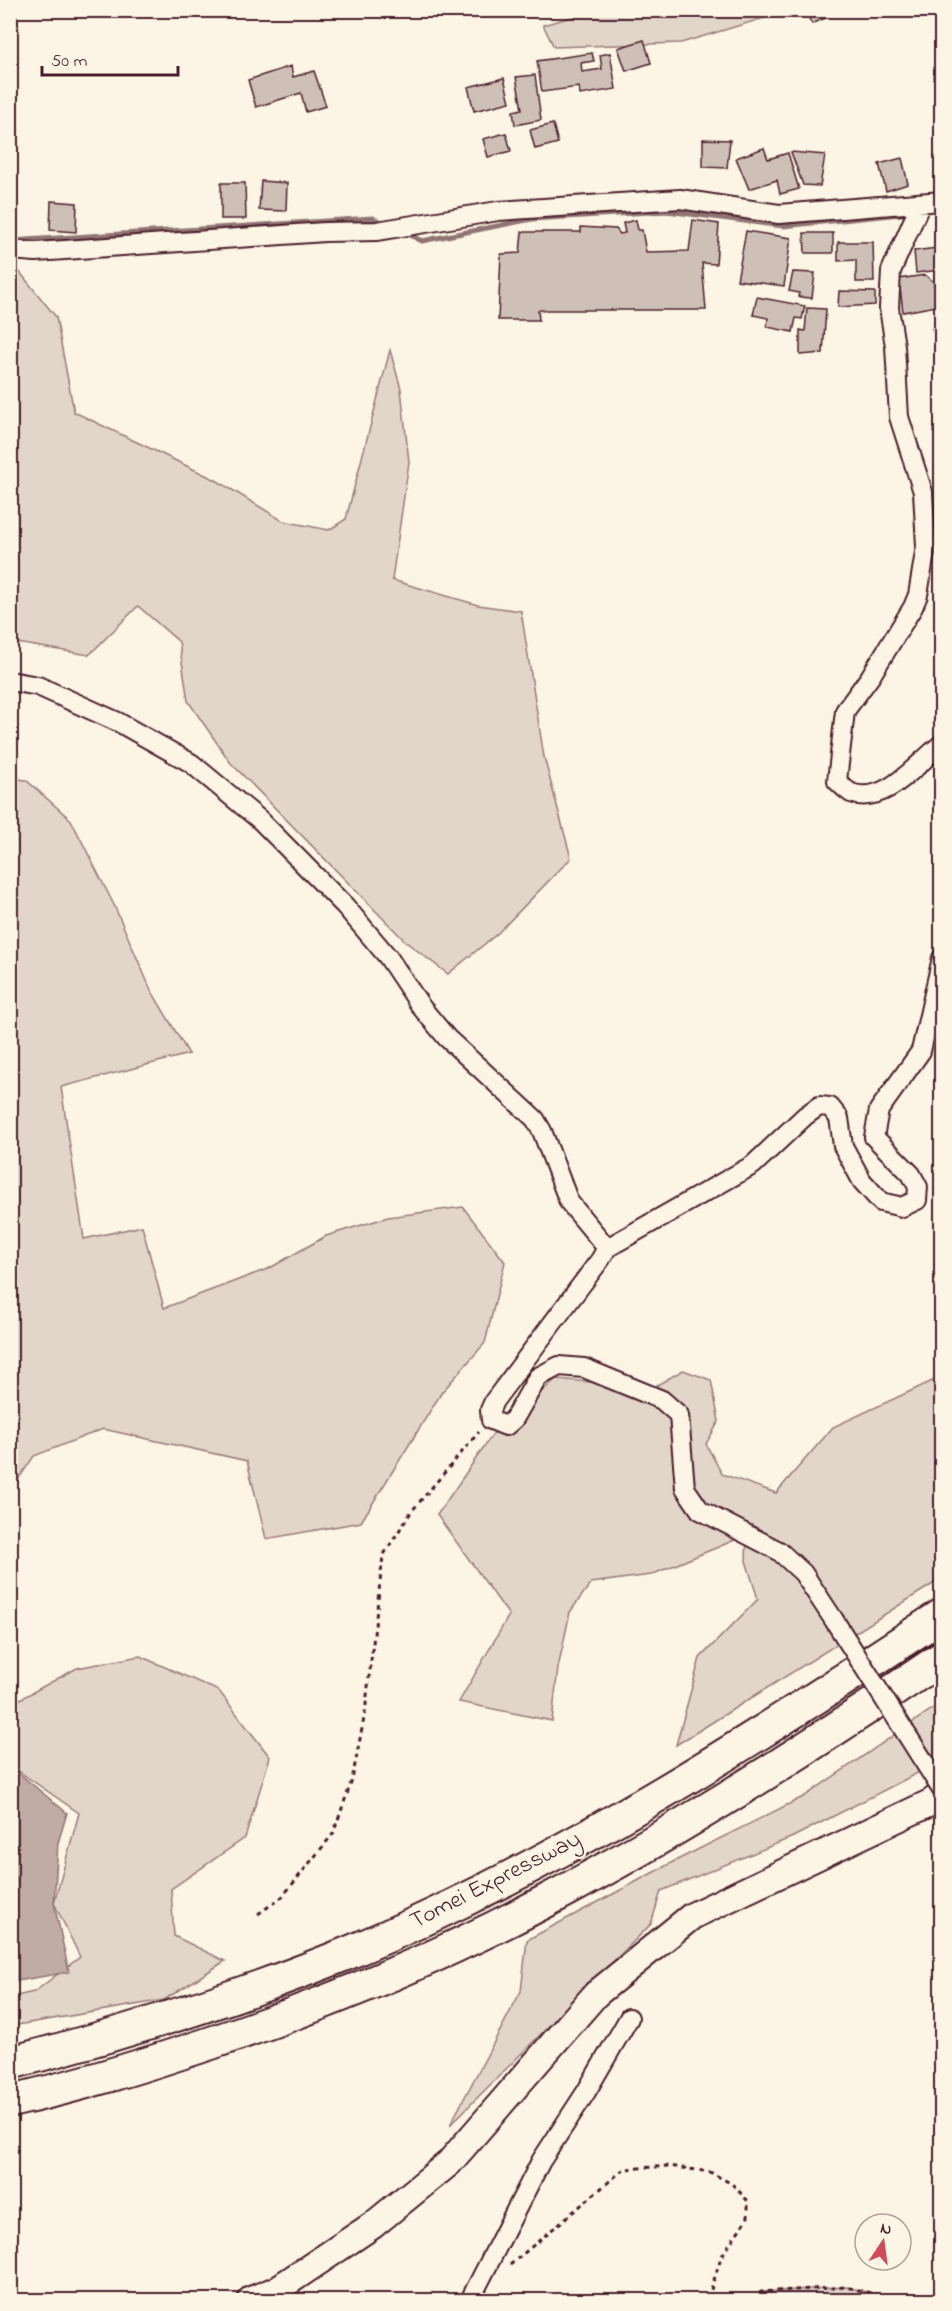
<svg xmlns="http://www.w3.org/2000/svg" width="952" height="2311" font-family="'Indie Flower',sans-serif">
<style>
.green{fill:#e2d5ca;stroke:#967a7a;stroke-width:1.5}
.water{fill:#c0aca5;stroke:#917474;stroke-width:1.5}
.lines{fill:none;stroke-linecap:round;stroke-linejoin:round}
.stream{stroke:#917474;stroke-width:5}
.building{fill:#cfc0b7;stroke:#4a1f2b;stroke-width:1.5}
.street-casing{stroke:#4a1f2b;stroke-width:22}
.secondary-casing{stroke:#4a1f2b;stroke-width:30}
.highway-casing{stroke:#4a1f2b;stroke-width:36}
.path{stroke:#4a1f2b;stroke-width:3;stroke-dasharray:4.5 4.5;stroke-linecap:butt}
.street{stroke:#fcf5e5;stroke-width:18}
.secondary{stroke:#fcf5e5;stroke-width:26}
.highway{stroke:#fcf5e5;stroke-width:32}
.street-bridge-casing{stroke:#4a1f2b;stroke-width:22;stroke-linecap:butt}
.street-bridge{stroke:#fcf5e5;stroke-width:18}
.labels{text-anchor:middle;dominant-baseline:central;stroke-width:4.5;stroke-linejoin:round;paint-order:stroke}
.street-label{font-size:24px;fill:#4a1f2b;stroke:#fcf5e5}
</style>
<rect width="100%" height="100%" fill="#fcf5e5"/>
<filter id="ink" filterUnits="userSpaceOnUse"><feTurbulence type="fractalNoise" baseFrequency=".0167" numOctaves="2"/><feDisplacementMap in="SourceGraphic" scale="12" xChannelSelector="R" yChannelSelector="G"/><feConvolveMatrix kernelMatrix="1 2 1 2 8 2 1 2 1" color-interpolation-filters="sRGB"/></filter>
<g filter="url(#ink)">
<path class="green" d="M593 11H788L681 43 554 47 543 25Z
M10 260 56 317 74 412 216 480 283 521 329 530 346 519 390 350 401 389 409 462 392 580 478 605 521 611 544 757 571 858 498 933 448 974 406 942 230 762 188 701 179 642 138 606 89 655 11 642Z
M11 778 26 780 71 820 114 905 151 990 189 1054 61 1087 84 1239 142 1226 164 1308 270 1268 326 1236 388 1217 463 1207 505 1262 485 1343 442 1392 361 1522 266 1539 247 1461 103 1429 34 1456 11 1490Z
M683 1370 711 1380 719 1421 706 1444 722 1474 776 1493 833 1427 941 1377V1579L676 1745 700 1658 758 1599 746 1561 747 1535 651 1575 591 1583 570 1612 558 1668 552 1721 459 1702 509 1615 437 1515 492 1435 556 1379 602 1383 647 1391Z
M140 1656 219 1691 270 1757 245 1838 171 1889 174 1936 225 1961 164 2000 11 2026V1997L34 1992 80 1957 54 1903 79 1813 11 1766V1704L77 1668Z
M941 1703V1761L793 1837 661 1891 651 1924 450 2125 521 1991 527 1940 671 1863 805 1796Z
M846 2287 900 2300H759L761 2292Z"/>
<path class="water" d="M11 1767 67 1813 58 1843 54 1903 69 1972 11 1982Z"/>
<g class="lines">
<path class="stream" d="M404 232 422 241 532 219 667 211 783 226 911 213
M10 241 373 218 385 224"/>
</g>
<path class="building" d="M804 10H843L812 24Z
M644 40 651 63 626 71 618 48Z
M592 53 594 61 581 63 582 72 602 69 600 55 610 53 616 89 580 95 579 87 542 92 537 61Z
M291 66 293 77 314 71 326 106 306 112 301 93 256 107 248 80Z
M535 75 541 120 515 125 513 111 522 109 516 77Z
M504 78 510 102 474 111 468 87Z
M553 124 558 143 535 149 530 130Z
M506 133 511 151 488 157 483 139Z
M703 139 730 140 727 168 703 167Z
M764 148 768 159 788 153 799 189 780 194 777 180 749 189 736 158Z
M791 152 825 155 820 186 803 185Z
M902 158 908 184 886 191 879 164Z
M261 181 287 183 286 211 259 210Z
M221 183H245L246 219H221Z
M51 201 77 203 76 232 50 230Z
M636 220 638 230H642L646 252 689 251 693 220 719 224 716 264 702 263 706 310H538L539 320H498L501 254 520 253 522 232H581V227L616 229 620 234 625 233 623 223Z
M746 231 791 238 784 286 737 280Z
M804 233H833V253H805Z
M838 242H873L874 282H856V260L838 261Z
M937 248 940 270 916 273 914 251Z
M793 272 815 273 812 298 798 297 799 293 789 291Z
M925 275 934 282 937 306 903 312 899 279Z
M839 291 875 292V305L838 307Z
M757 297 805 306 802 319 796 318 793 332 767 327 768 318 753 315Z
M807 308 826 309 823 353 800 355V330L805 331Z
M942 322V342L932 329Z"/>
<g class="lines">
<g class="street-casing">
<path id="street" d="M921 203 891 271 889 308 895 346 899 417 923 492 926 546 918 595 913 607 870 677 845 711 837 781C841 785 846 790 851 793 885 806 917 763 942 744
M10 250 36 252 325 232 377 231 498 211 680 199 779 214 942 201
M10 681 38 686 118 722 191 763 260 820 345 906 388 957 422 1008 447 1038 535 1119 542 1131 569 1202 607 1248
M834 1620 803 1573 779 1551 700 1510 685 1488 679 1415 662 1400 584 1368 559 1366 538 1377 514 1419 506 1426 491 1420 490 1410 494 1401 600 1260 607 1248 753 1165 805 1116 819 1106 830 1107 839 1118 843 1146 862 1181 881 1202 902 1207 917 1200 918 1187 911 1174 874 1137 879 1110 921 1051 942 958
M470 2300 541 2161 586 2092 629 2018"/>
</g>
<g class="secondary-casing">
<path id="secondary" d="M251 2300 276 2290 373 2225 449 2163 596 1994 692 1916 932 1802 942 1794"/>
</g>
<g class="highway-casing">
<path id="highway" d="M10 2063C125 2033 238 1998 348 1953 557 1866 754 1740 942 1615
M10 2101C79 2086 145 2065 211 2043 326 2004 439 1958 546 1901 683 1829 813 1745 942 1658"/>
</g>
<path class="path" d="M258 1914 282 1897 333 1834 352 1780 365 1713 383 1556 411 1512 479 1432
M510 2265 624 2169 669 2166 710 2172 732 2184 748 2201V2217L721 2257 710 2293 711 2300
M753 2300 761 2292 846 2287 900 2300"/>
<use href="#street" class="street"/>
<use href="#secondary" class="secondary"/>
<use href="#highway" class="highway"/>
<g class="street-bridge-casing">
<path id="street-bridge" d="M834 1620 942 1790"/>
</g>
<use href="#street-bridge" class="street-bridge"/>
</g>
</g>
<g class="labels">
<g class="street-label">
<text transform="translate(496 1881) rotate(-27)">Tomei Expressway</text>
</g>
</g>
<rect width="952" height="2311" fill="none" stroke="#fcf5e5" stroke-width="36"/>
<rect x="18" y="18" width="916" height="2275" fill="none" stroke="#4a1f2b" stroke-width="2" filter="url(#ink)"/>
<g transform="translate(883 2242) rotate(13)"><circle r="28" fill="#fcf5e5" stroke="#b59f9b" stroke-width="1.5"/>
<path d="M0-4.5L10 22L0 15L-10 22Z" fill="#d1495b"/>
<text y="-9" font-size="16" font-weight="bold" text-anchor="middle" fill="#4a1f2b">N</text>
</g>
<path d="M42 66v9h136v-9" fill="none" stroke="#4a1f2b" stroke-width="3"/>
<text x="51" y="66" font-size="18" fill="#4a1f2b" stroke="#fcf5e5" stroke-width="4.5" paint-order="stroke">50 m</text>
</svg>
